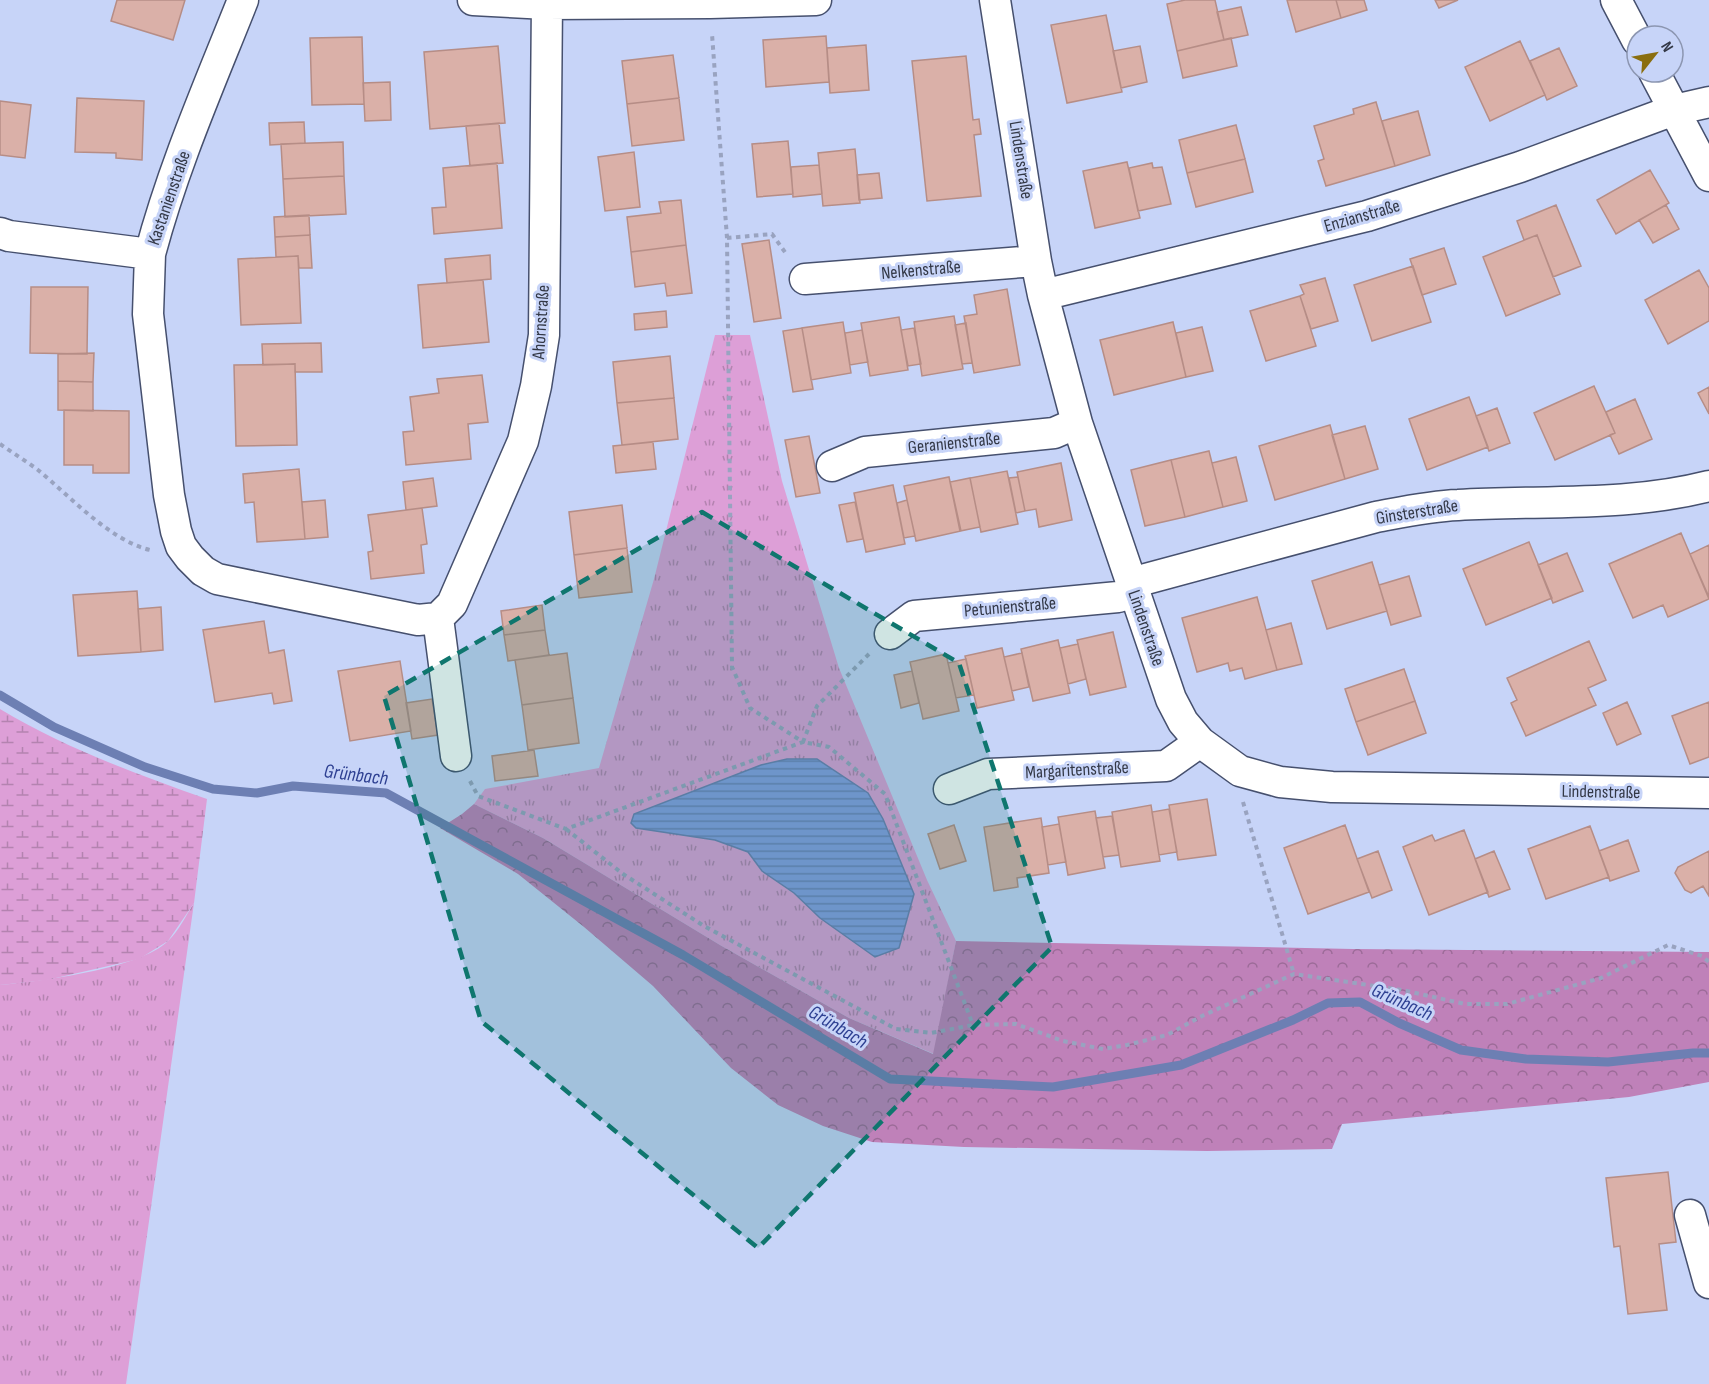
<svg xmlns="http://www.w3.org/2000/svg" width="1709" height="1384" font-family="'Sofia Sans Condensed',sans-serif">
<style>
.grass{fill:url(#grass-tufts)}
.forest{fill:url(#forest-crowns)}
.wetland{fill:url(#wetland-marsh)}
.water{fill:url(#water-rules);stroke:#6d7fb3;stroke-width:1.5}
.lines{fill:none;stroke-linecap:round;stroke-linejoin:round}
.stream{stroke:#6d7fb3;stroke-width:9}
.building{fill:#dab0a8;stroke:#b68d86;stroke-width:1.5}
.minor-casing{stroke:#46506e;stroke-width:33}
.path{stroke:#99a3c0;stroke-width:4;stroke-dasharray:4.5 4.5;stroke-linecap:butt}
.minor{stroke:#fff;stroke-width:30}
.marked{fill:#0f766e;fill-opacity:0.2;stroke:#0f766e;stroke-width:4.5;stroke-dasharray:12 8;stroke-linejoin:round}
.labels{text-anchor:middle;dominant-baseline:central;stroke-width:6;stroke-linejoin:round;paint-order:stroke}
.street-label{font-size:18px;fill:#333846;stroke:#c7d4f8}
.water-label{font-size:20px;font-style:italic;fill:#2e4092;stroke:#c7d4f8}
</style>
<defs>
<pattern id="grass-tufts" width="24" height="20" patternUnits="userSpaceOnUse" patternTransform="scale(1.5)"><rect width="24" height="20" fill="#dd9fd7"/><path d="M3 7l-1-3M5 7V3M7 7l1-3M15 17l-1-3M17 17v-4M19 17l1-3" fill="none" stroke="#b483b0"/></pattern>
<pattern id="forest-crowns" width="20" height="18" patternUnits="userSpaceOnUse" patternTransform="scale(1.5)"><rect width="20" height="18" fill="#bf81b9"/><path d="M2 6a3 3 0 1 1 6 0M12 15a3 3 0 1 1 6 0" fill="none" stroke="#9c6b98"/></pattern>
<pattern id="wetland-marsh" width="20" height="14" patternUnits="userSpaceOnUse" patternTransform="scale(1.5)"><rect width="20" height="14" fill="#dd9fd7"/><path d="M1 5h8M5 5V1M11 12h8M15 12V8" fill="none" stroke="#b483b0"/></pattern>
<pattern id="water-rules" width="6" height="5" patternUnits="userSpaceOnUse" patternTransform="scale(1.5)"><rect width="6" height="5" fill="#869de2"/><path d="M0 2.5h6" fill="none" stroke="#6e81b9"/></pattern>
</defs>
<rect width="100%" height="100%" fill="#c7d4f8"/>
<path class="grass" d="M715 335H750L782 481 839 668 927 880 956 941 934 1054 849 1018 720 945 543 838 474 804 485 789 599 768 654 579Z
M194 903 126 1384H0V985C40 981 140 969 168 941 179 931 186 915 194 903Z"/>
<path class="forest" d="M474 804 543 838 720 945 849 1018 933 1054 956 941 1353 949 1709 952V1082L1629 1097 1342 1124 1332 1149 1207 1151 964 1147 872 1142 823 1126 778 1105 731 1068 653 986 584 927 518 874 440 828 462 814Z"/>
<path class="wetland" d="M0 709C65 748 136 774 207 799L194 903 168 941 139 959 47 980 0 985Z"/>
<path class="water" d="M787 759H817L868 793 883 819 914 894 899 948 875 957 820 918 794 893 762 871 748 852 715 840 636 828 631 823 634 814 761 765Z"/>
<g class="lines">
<path class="stream" d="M0 695 54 727 145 767 213 789 257 793 293 786 386 793 683 955 890 1079 1053 1087 1181 1065 1293 1020 1328 1003 1360 1002 1399 1023 1461 1050 1526 1059 1608 1062 1693 1053H1709"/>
</g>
<path class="building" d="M117 0H185L173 40 111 21Z
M1185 0H1215L1224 40 1177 51 1167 4Z
M1287 0H1336L1341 18 1296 32Z
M1336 0H1364L1367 10 1341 18Z
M1435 0H1458L1439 8Z
M1241 7 1248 35 1224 40 1217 12Z
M1106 15 1122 92 1067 103 1051 25Z
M826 36 829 82 766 87 763 40Z
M362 37 364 104 312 105 310 38Z
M1231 38 1237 66 1183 78 1177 51Z
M1520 41 1545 95 1490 121 1465 67Z
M866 45 869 90 830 93 827 48Z
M498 46 505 123 430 129 424 52Z
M1140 46 1147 82 1121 88 1113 51Z
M1559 48 1577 86 1547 100 1530 61Z
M673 55 679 98 627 104 622 61Z
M966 56 973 120 979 119 981 134 974 135 981 196 927 201 912 61Z
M390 82 391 120 365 121 363 83Z
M77 98 144 101 142 160 116 158V153L75 152Z
M679 98 684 140 632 146 627 104Z
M0 101 31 105 25 158 0 155Z
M1376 102 1395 166 1326 186 1318 161 1324 159 1314 126 1354 114 1353 109Z
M1418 111 1430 155 1395 166 1382 121Z
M304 122 305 143 270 145 269 123Z
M499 123 503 163 470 166 466 126Z
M1236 125 1245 159 1187 173 1179 140Z
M788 141 793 194 757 197 752 144Z
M343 142 344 176 283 179 281 144Z
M855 149 860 203 823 206 818 153Z
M634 152 640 207 605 211 598 157Z
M1245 159 1253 192 1196 207 1187 173Z
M1127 162 1140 218 1095 228 1083 171Z
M497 163 502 228 434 234 432 208 446 207 443 168Z
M1152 163 1153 168 1162 167 1171 204 1138 211 1129 168Z
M819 165 822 194 793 197 791 167Z
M1650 170 1669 203 1616 234 1597 200Z
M879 173 882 198 859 200 857 175Z
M344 176 346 214 285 217 283 179Z
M681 200 686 245 631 252 627 217 661 213 659 202Z
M1556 205 1581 266 1553 277 1537 235 1524 240 1517 221Z
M1666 205 1679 229 1653 243 1639 220Z
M309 215 310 235 275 237 274 217Z
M310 235 312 268H299L298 256 276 257 275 237Z
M1537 235 1560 294 1506 316 1483 257Z
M769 240 781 318 754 322 742 244Z
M686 245 692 293 667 296 665 283 635 287 631 252Z
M1444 248 1456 284 1422 295 1410 259Z
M490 255 491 279 447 283 445 259Z
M298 256 301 323 241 325 238 259Z
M1413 266 1431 322 1372 341 1354 285Z
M1699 270 1709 288V321L1668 344 1645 300Z
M1325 278 1338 321 1311 329 1300 296 1304 294 1300 285Z
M483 280 489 342 423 348 418 285Z
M31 287H88L87 354 30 353Z
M1007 289 1020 365 974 373 964 316 977 314 974 295Z
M1300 296 1316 346 1266 361 1250 311Z
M666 311 667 327 635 330 634 314Z
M954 316 963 369 922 376 914 322Z
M899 317 908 370 870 376 861 323Z
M843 322 851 373 811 380 802 328Z
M1173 322 1186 377 1114 395 1100 340Z
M966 323 972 363 962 364 955 325Z
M1202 327 1213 371 1186 377 1176 333Z
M802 328 813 389 793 392 783 331Z
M914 328 921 364 908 366 901 330Z
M862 330 868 362 850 365 845 333Z
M321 343 322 372H295V364L263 365 262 344Z
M94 353 93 382 58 381V354Z
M670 356 674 398 617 403 613 362Z
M295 364 297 445 236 446 234 365Z
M482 375 488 422 468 424 471 459 406 465 403 432 414 431 410 397 439 393 437 379Z
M58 381 93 382V411L58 410Z
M1594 386 1615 433 1555 460 1534 413Z
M1709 387V414L1698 393Z
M1469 397 1488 447 1427 470 1409 419Z
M674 398 678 439 622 445 617 403Z
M1635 399 1652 439 1619 454 1610 435 1615 433 1606 412Z
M1497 408 1510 443 1489 451 1476 416Z
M64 410 129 411V473H93V465H64Z
M1330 425 1345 479 1275 500 1259 446Z
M1365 426 1378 469 1345 479 1332 435Z
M809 436 820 493 796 497 785 440Z
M653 442 656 469 616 473 613 446Z
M1209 451 1223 507 1185 517 1171 460Z
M1236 457 1247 501 1223 507 1212 463Z
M1171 460 1185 517 1145 526 1131 470Z
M1061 463 1072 520 1039 527 1036 509 1025 511 1017 472Z
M299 469 305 539 257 542 254 502 245 503 243 474Z
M1007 471 1018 524 981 532 970 478Z
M949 477 961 531 916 541 904 486Z
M1018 477 1025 511 1016 513 1009 478Z
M433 478 437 506 406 510 403 482Z
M970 478 980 527 960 531 950 482Z
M893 485 905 544 866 552 854 493Z
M325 500 328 537 305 539 302 502Z
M907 500 915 536 904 538 897 503Z
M855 502 863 539 847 542 839 505Z
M622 505 627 548 574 555 569 512Z
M422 508 427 544 421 545 424 573 371 579 368 552 373 551 368 515Z
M1681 533 1709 599 1668 617 1663 605 1633 618 1609 564Z
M1529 542 1552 598 1486 625 1463 569Z
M1709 545V597L1690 554Z
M627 548 632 592 579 598 574 555Z
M1567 553 1583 591 1553 603 1538 565Z
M1372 562 1387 611 1327 629 1312 581Z
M1409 576 1421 616 1391 625 1379 585Z
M137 591 141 652 78 656 73 595Z
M1257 597 1277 670 1245 679 1242 668 1230 671 1228 663 1197 672 1182 618Z
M542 605 545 630 504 635 501 611Z
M161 607 163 650 141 652 138 609Z
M264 621 269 653 284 650 292 701 274 704 272 693 215 702 203 630Z
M1291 623 1302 664 1277 670 1266 630Z
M545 630 549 655 508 661 504 635Z
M1113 632 1126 687 1090 695 1077 640Z
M1058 640 1070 693 1033 701 1021 649Z
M1589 641 1606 680 1588 688 1596 705 1526 736 1511 703 1517 700 1507 678Z
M1078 644 1086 679 1068 684 1060 648Z
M1002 648 1014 700 977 708 965 656Z
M567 653 573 698 522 705 515 660Z
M1022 653 1029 687 1012 691 1004 657Z
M946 654 959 711 923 719 910 662Z
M966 659 974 695 956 698 948 663Z
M400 661 411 731 350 741 338 671Z
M1404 669 1415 701 1356 722 1345 689Z
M912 671 919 703 901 708 894 675Z
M573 698 579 743 528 750 522 705Z
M432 699 438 735 412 739 406 703Z
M1415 701 1426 733 1368 755 1356 722Z
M1627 702 1641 734 1617 745 1603 713Z
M1709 702V757L1690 764 1672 716Z
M534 750 538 776 495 781 492 756Z
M1207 799 1216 855 1178 860 1169 805Z
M1151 805 1160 861 1121 867 1112 812Z
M1169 809 1177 852 1159 855 1152 812Z
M1095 811 1105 868 1068 875 1058 817Z
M1112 816 1119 855 1103 857 1096 818Z
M1041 818 1049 873 1017 878 1018 887 994 891 984 827Z
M1059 824 1066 862 1048 865 1042 827Z
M954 825 966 861 940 869 928 834Z
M1345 825 1369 892 1308 914 1284 848Z
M1590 826 1609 877 1546 899 1528 849Z
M1464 830 1488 892 1429 915 1403 847 1432 835 1435 841Z
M1628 840 1639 871 1610 881 1599 851Z
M1378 851 1392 890 1372 898 1357 859Z
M1494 851 1510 889 1489 897 1475 859Z
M1709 851V896L1703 886 1691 893 1685 890 1675 873 1678 867Z
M1668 1172 1676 1242 1659 1244 1667 1310 1628 1314 1620 1246 1614 1247 1606 1178Z"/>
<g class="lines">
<g class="minor-casing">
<path id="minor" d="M473 0 547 4 710 3 816 0
M995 0 1036 261 1043 295 1077 423 1171 699 1183 722 1200 742 1240 771 1280 782 1332 787 1709 793
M1616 0 1637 40
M1654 72 1709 176
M0 233 9 236 150 254C173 167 210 83 243 0
M150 254 148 314 169 495 176 531 181 546 190 558 203 571 217 579 418 620 438 618
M805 279 1036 261
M1043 295 1367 216 1520 167 1674 110 1709 102
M832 466 865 452 1054 433 1077 423
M1131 583 1376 517C1403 512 1430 506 1458 505 1542 500 1627 507 1709 486
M890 634 914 616 1118 597 1135 592
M456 756 438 618 452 604 523 441 536 386 544 335 547 0
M949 789 988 774 1166 766 1200 742
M1690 1215 1709 1283"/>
</g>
<path class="path" d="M727 238 772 234 787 255
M0 444C13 453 26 461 38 470 71 497 109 540 150 550
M869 654 817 706 803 742 829 747 885 794 973 1025
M470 781 478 796 566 829 803 742 750 708 732 667 727 238 712 34
M1243 802 1294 974
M566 829 623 874 704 926 896 1029 931 1033 973 1025 1016 1024 1063 1041 1103 1049 1127 1045 1167 1035 1202 1016 1294 974 1402 990 1465 1004H1507L1601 978 1668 945 1702 956 1709 962"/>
<use href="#minor" class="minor"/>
</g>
<path class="marked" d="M702 512 959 663 1052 947 758 1248 481 1021 384 696Z"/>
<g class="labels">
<g class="street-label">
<text transform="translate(1021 160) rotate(81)">Lindenstraße</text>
<text transform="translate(169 198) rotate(-71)">Kastanienstraße</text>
<text transform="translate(1362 216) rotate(-16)">Enzianstraße</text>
<text transform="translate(921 270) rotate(-5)">Nelkenstraße</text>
<text transform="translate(541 322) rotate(-86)">Ahornstraße</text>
<text transform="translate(954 443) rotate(-6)">Geranienstraße</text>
<text transform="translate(1417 512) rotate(-9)">Ginsterstraße</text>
<text transform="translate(1010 607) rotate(-5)">Petunienstraße</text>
<text transform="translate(1146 628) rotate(71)">Lindenstraße</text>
<text transform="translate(1077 770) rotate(-3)">Margaritenstraße</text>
<text transform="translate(1601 792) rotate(1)">Lindenstraße</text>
</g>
<g class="water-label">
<text transform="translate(356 775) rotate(7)">Grünbach</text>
<text transform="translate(1402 1002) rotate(24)">Grünbach</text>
<text transform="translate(838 1027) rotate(31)">Grünbach</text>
</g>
</g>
<g transform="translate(1655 54) rotate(59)"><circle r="28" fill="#c7d4f8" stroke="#8c96b1" stroke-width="1.5"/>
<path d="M0-4.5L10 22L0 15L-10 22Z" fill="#8a6e0f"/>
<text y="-9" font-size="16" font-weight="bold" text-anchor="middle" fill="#333846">N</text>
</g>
</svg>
